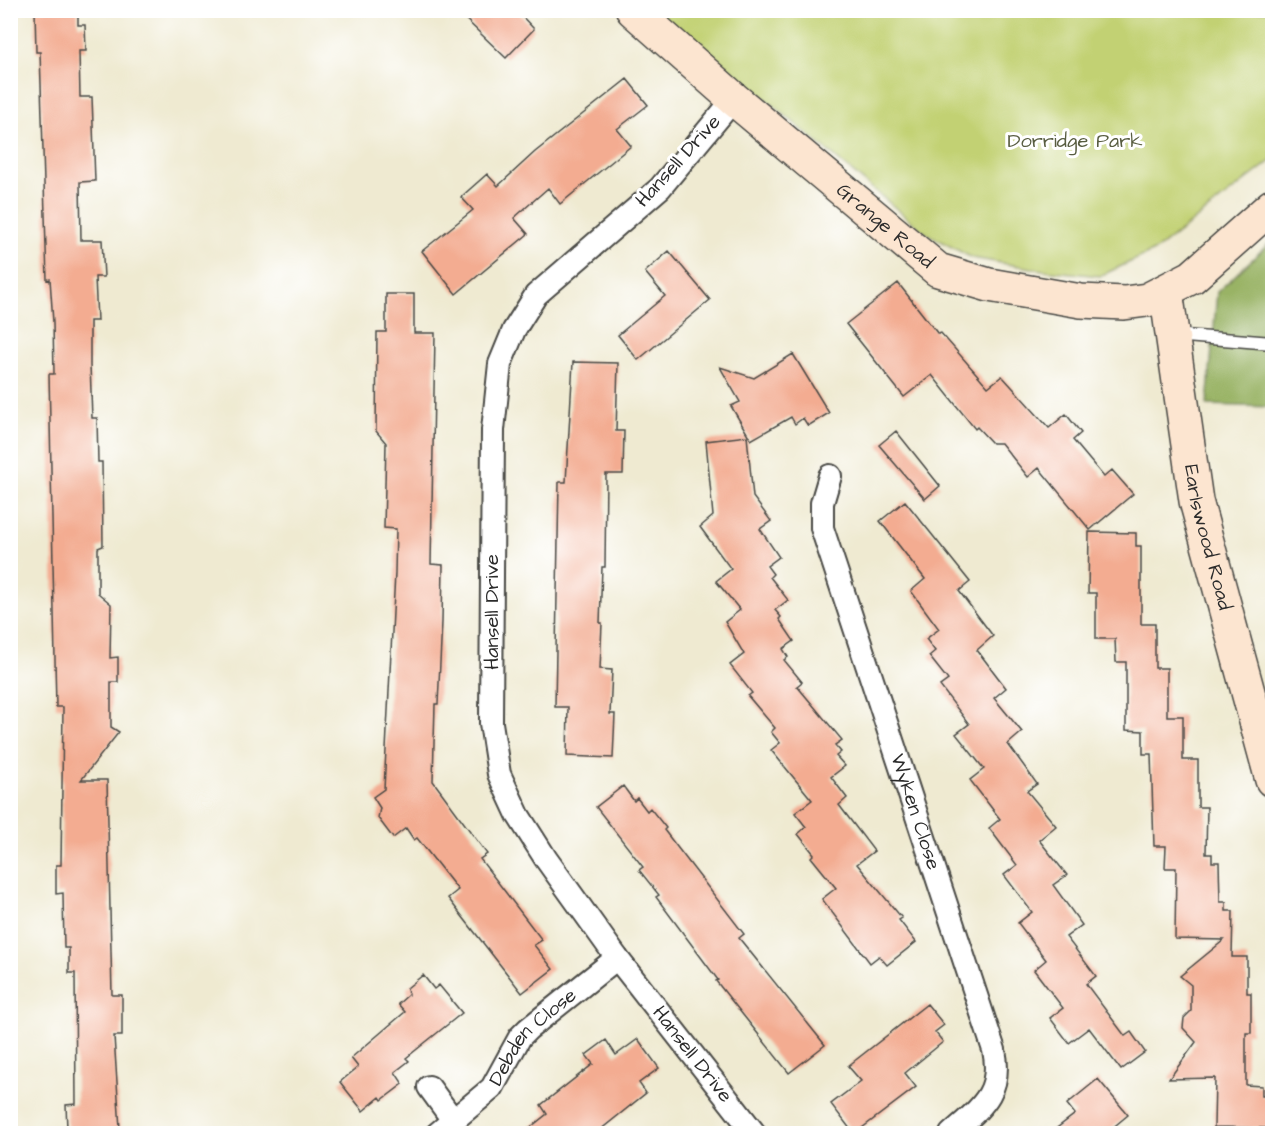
<svg xmlns="http://www.w3.org/2000/svg" width="1283" height="1144" font-family="'Architects Daughter',sans-serif">
<style>
.green{fill:#c2d173;stroke:#767e4f;stroke-width:1.5}
.forest{fill:#99b365;stroke:#626f48;stroke-width:1.5}
.building{fill:#f3ac91}
.lines{fill:none;stroke-linecap:round;stroke-linejoin:round}
.lane-casing{stroke:#484844;stroke-width:15}
.street-casing{stroke:#484844;stroke-width:26}
.secondary-casing{stroke:#484844;stroke-width:36}
.lane{stroke:#fff;stroke-width:12}
.street{stroke:#fff;stroke-width:22}
.secondary{stroke:#fce5d0;stroke-width:33}
.labels{text-anchor:middle;dominant-baseline:central;stroke-width:6;stroke-linejoin:round;paint-order:stroke}
.park-label{font-size:20px;fill:#585d41;stroke:#fff}
.street-label{font-size:20px;fill:#2b2b2b;stroke:#fff}
</style>
<rect width="100%" height="100%" fill="#fff"/>
<filter id="ink" filterUnits="userSpaceOnUse"><feTurbulence type="fractalNoise" baseFrequency=".0167" numOctaves="2"/><feDisplacementMap in="SourceGraphic" scale="12" xChannelSelector="R" yChannelSelector="G"/><feConvolveMatrix kernelMatrix="1 2 1 2 8 2 1 2 1" color-interpolation-filters="sRGB"/></filter>
<filter id="wash" filterUnits="userSpaceOnUse"><feTurbulence type="fractalNoise" baseFrequency=".008" numOctaves="4" result="noise"/><feDisplacementMap in="SourceGraphic" scale="24" xChannelSelector="R" yChannelSelector="G"/><feGaussianBlur stdDeviation="1.35" result="paint"/><feColorMatrix in="noise" values="0 0 0 0 0 0 0 0 0 0 0 0 0 0 0 0 0 1.4 0 .05"/><feComposite in="paint" operator="in"/></filter>
<g filter="url(#wash)">
<rect width="100%" height="100%" fill="#efead1"/>
<path class="green" d="M656 11H1272V160L1156 250 1100 276 1043 270 972 258 924 232 755 90Z"/>
<path class="forest" d="M1272 241V407L1207 405 1217 292Z"/>
<g id="blocks">
<path class="building" d="M35 10H78V25H85L86 51H79L80 97H92L95 181 80 182 81 240H102L104 277H95L97 321H90V365L92 418H97L98 462H102L103 546 98 548V593L111 604 110 658 118 657V682H111V727L119 732 81 780H107L112 995H122V1036H114L120 1129 78 1131V1127L67 1128 66 1105 76 1104 75 973H69V948H64L63 893 56 894V865H61L63 707H56L49 374H54L53 322 50 279 47 280 40 52H36Z
M456 10H516L534 29 506 58Z
M627 79 648 105 617 129 631 146 560 204 548 188 514 218 528 234 456 294 422 251 473 210 461 197 487 174 498 186 535 152Z
M669 251 710 300 638 360 618 335 665 296 645 272Z
M898 283 938 334 941 333 988 387 1002 376 1049 428 1066 414 1081 433 1073 440 1104 477 1112 470 1133 494 1090 530 1039 468 1028 477 1001 443H992L977 427 975 429 932 375 904 397 846 324Z
M386 294H414V333H435L431 564 443 565 442 622 438 704H435L433 781 487 854 480 859 542 940 534 945 553 969 522 993 448 898 458 890 417 838 414 840 406 828 393 838 378 818 380 808 373 797 384 789 395 573 396 529 384 528 386 443 376 431 377 332H386Z
M793 354 829 413 808 426 803 418 795 424 791 417 751 440 731 406 740 402 720 367 754 378Z
M573 362 618 363 616 431H624L623 474H606L605 567H602L600 623H602L600 669 612 670 610 714H615L613 758 567 756 568 707H555L559 482H566Z
M896 431 940 486 925 499 879 445Z
M747 436 753 497 771 521 760 529 779 557 767 566 773 574 770 577 788 600 775 610 781 617 779 619 794 641 783 649 788 657 784 660 802 682 797 686 842 740 835 745 841 752 836 756 845 766 831 777 847 798 839 805 874 851 857 864 902 918 899 920 916 942 887 965 879 956 870 963 822 899 836 888 811 857 814 854 798 834 806 827 795 813 812 800 771 750 780 743 771 732 775 728 748 696 752 693 730 665 744 654 725 622 740 610 716 581 731 569 700 527 713 516 706 441Z
M905 501 970 582 959 591 993 636 977 650 1006 688 994 698 1022 732 1008 744 1037 784 1027 791 1056 826 1039 840 1067 875 1053 885 1082 925 1066 937 1096 976 1086 984 1125 1036 1131 1032 1145 1052 1121 1070 1089 1028 1069 1043 1050 1018 1063 1008 1034 970 1046 960 1018 923 1032 912 1004 875 1017 865 989 828 1000 819 970 780 984 769 956 734 969 724 940 686 948 680 929 656 935 651 926 639 939 629 911 591 925 579 880 521Z
M1089 532 1136 533V546H1141V624H1155V668H1167V716H1183V760H1198V807H1207L1206 854H1212V862H1219L1220 902H1226V911H1233L1232 957H1247V993H1251V1033H1246V1085L1262 1086V1096H1270V1128L1214 1127 1215 1078 1169 1079 1196 1042 1183 1028 1184 1018 1191 1011V985L1180 976 1224 940 1175 939 1176 868H1165L1166 846H1154L1151 754H1143V731L1126 730V662H1116L1115 639H1096V593H1088Z
M623 786 634 801 637 798 647 811 650 808 666 828 664 830 744 934 739 938 825 1045 789 1073 716 981 718 980 656 897 659 895 639 870 643 867 596 807Z
M423 975 434 989 439 985 462 1013 406 1058 409 1061 395 1072 403 1084 382 1100 380 1097 363 1111 340 1082 358 1067 351 1058 405 1012 398 1004 408 995 407 988Z
M927 1004 944 1025 935 1032 943 1042 905 1073 916 1087 854 1134 831 1104 861 1081 848 1066Z
M638 1039 659 1068 639 1083 646 1093 595 1134H522L547 1114 541 1105 593 1064 586 1055 606 1040 616 1055Z
M1098 1079 1128 1115 1105 1134H1049L1075 1114 1067 1104Z"/>
</g>
</g>
<g filter="url(#ink)">
<use href="#blocks" fill-opacity="0" stroke="#484844" stroke-width="1.5"/>
<g class="lines">
<g class="lane-casing">
<path id="lane" d="M1173 335 1272 343"/>
</g>
<g class="street-casing">
<g id="street">
<path id="s1" d="M734 99 660 188 536 295 514 330 500 364 493 430 491 723 499 774 518 815 546 859 617 958 755 1134"/>
<path id="s2" d="M830 476 822 503V528L994 1050C1003 1093 981 1107 951 1134"/>
<path d="M429 1087 453 1120"/>
<path id="s3" d="M437 1134 492 1088 520 1037 528 1029 617 958"/>
</g>
</g>
<g class="secondary-casing">
<g id="secondary">
<path id="s4" d="M633 10 734 99 938 270 989 285 1081 301 1124 303 1147 300 1192 277 1272 206"/>
<path id="s5" d="M1166 291 1196 501 1272 780"/>
</g>
</g>
<use href="#lane" class="lane"/>
<use href="#street" class="street"/>
<use href="#secondary" class="secondary"/>
</g>
</g>
<g class="labels">
<g class="park-label">
<text x="1075" y="141">Dorridge Park</text>
</g>
<g class="street-label">
<text transform="translate(678 161) rotate(-48)">Hansell Drive</text>
<text stroke="none"><textPath href="#s4" startOffset="332">Grange Road</textPath></text>
<text stroke="none"><textPath href="#s5" startOffset="250">Earlswood Road</textPath></text>
<text transform="translate(492 612) rotate(-90)">Hansell Drive</text>
<text stroke="none"><textPath href="#s2" startOffset="352">Wyken Close</textPath></text>
<text stroke="none"><textPath href="#s3" startOffset="138">Debden Close</textPath></text>
<text stroke="none"><textPath href="#s1" startOffset="1110">Hansell Drive</textPath></text>
</g>
</g>
<rect width="1283" height="1144" fill="none" stroke="#fff" stroke-width="36"/>
</svg>
